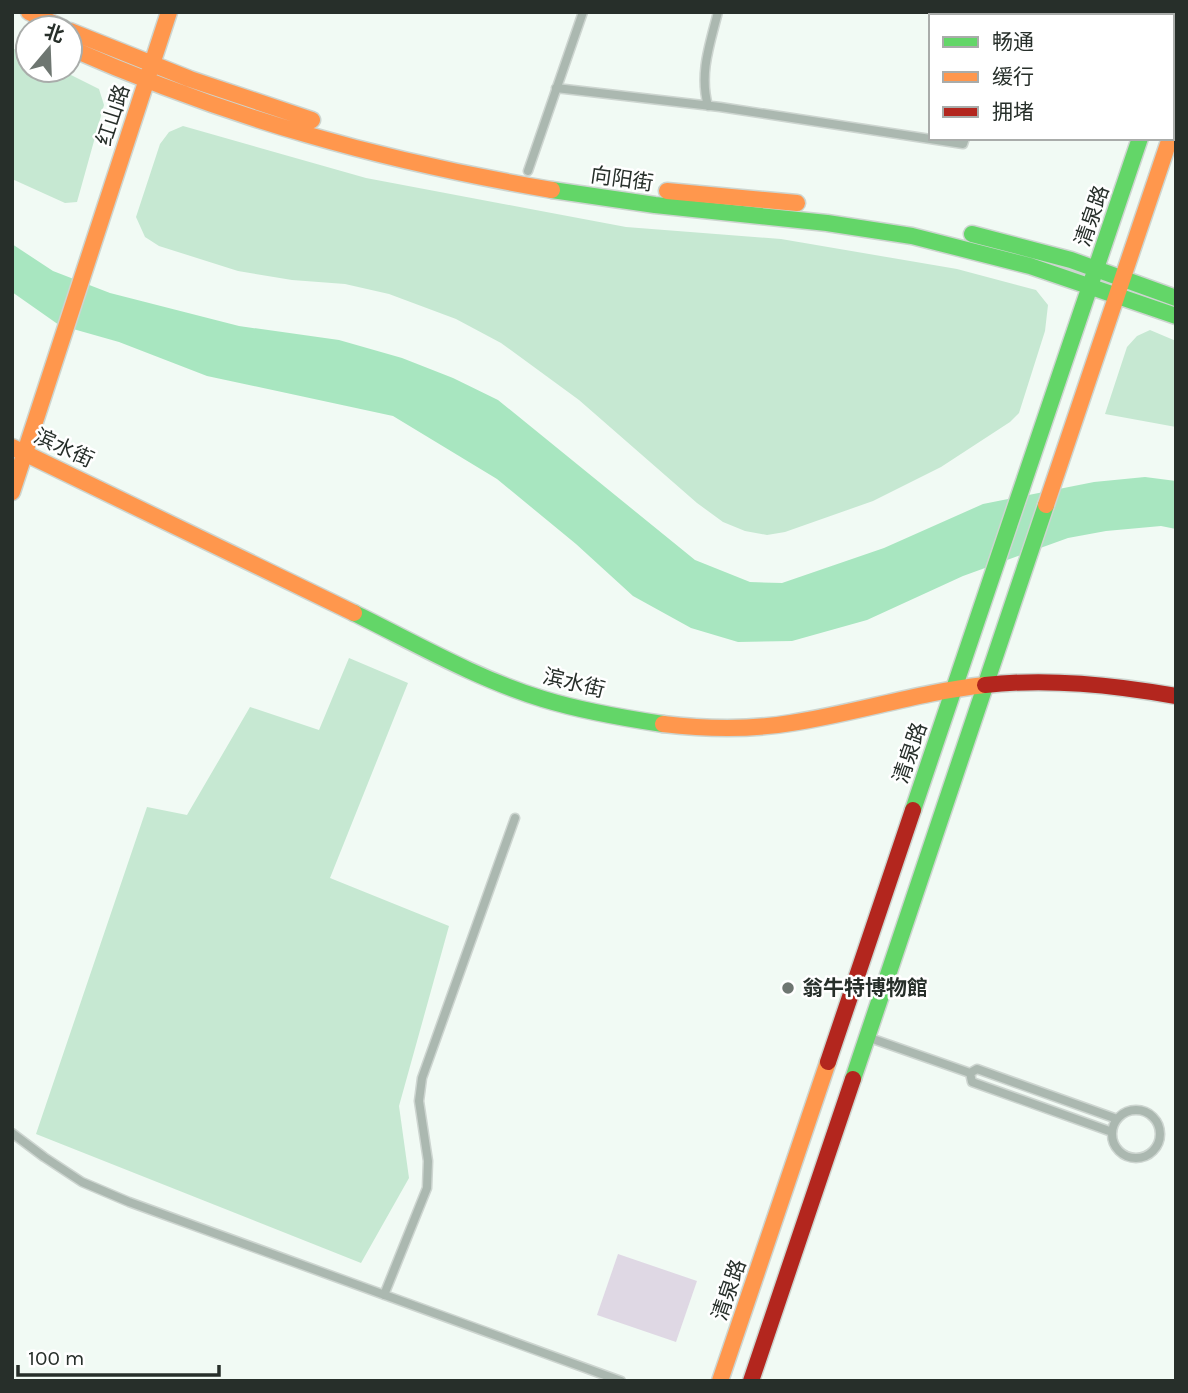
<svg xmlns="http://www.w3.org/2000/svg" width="1188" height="1393" font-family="Karla,'Noto Sans SC',sans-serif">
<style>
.green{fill:#c6e8d2}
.water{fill:#a8e6c0}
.building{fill:#dfd8e4}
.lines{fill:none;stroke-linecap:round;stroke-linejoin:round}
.lane-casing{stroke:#cdd5d0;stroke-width:11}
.fast-casing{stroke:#cdd5d0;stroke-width:19}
.slow-casing{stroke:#cdd5d0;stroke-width:19}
.jam-casing{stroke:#cdd5d0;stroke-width:19}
.lane{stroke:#abb8b0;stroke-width:8}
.fast{stroke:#63d668;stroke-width:16}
.slow{stroke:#ff974d;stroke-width:16}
.jam{stroke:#b3261e;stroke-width:16}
.poi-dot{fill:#6e7671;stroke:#fff;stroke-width:2.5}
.labels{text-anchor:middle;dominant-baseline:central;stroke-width:5;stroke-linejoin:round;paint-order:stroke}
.street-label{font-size:21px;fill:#272f2a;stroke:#fff}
.poi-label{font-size:21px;font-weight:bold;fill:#272f2a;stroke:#fff;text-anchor:start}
</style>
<rect width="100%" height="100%" fill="#f1faf4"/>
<path class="green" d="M12 48 28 55V70H61L99 89 104 105 77 202 65 203 12 179Z
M183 126 366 178 525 208 626 227 781 239 957 269 1036 290 1048 305 1045 331 1019 413 1010 422 941 467 873 501 785 532 767 535 745 531 723 522 697 503 579 400 501 343 456 319 389 294 345 284 292 280 238 271 159 246 145 237 136 217 160 144 169 132Z
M1150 330 1176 341V427L1105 414 1127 347 1137 336Z
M349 658 408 683 330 878 449 926 399 1106 409 1178 361 1263 36 1134 147 807 187 815 250 707 319 730Z"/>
<path class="water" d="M12 244 53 271 110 293 239 326 339 340 402 358 453 378 498 400 695 560 750 582 782 583 884 548 983 504 1094 482 1145 477 1176 481V529L1161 526 1106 531 1068 538 963 576 867 620 792 641 738 642 691 628 633 596 576 544 497 479 393 416 207 376 119 342 59 325 12 292Z"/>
<path class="building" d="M618 1254 697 1281 676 1342 597 1315Z"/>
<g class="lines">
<g class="lane-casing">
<path id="lane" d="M1007 16 1008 12
M556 88 720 107 963 144 965 138
M708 106C699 73 710 44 718 12
M528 171 583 12
M870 1038 970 1073 977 1069 1117 1119
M970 1073 972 1082 1112 1132
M1112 1134a24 24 0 1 1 48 0a24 24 0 1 1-48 0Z
M12 1133 44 1157 82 1182 129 1202 621 1381
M384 1295 427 1188 428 1161 419 1101 422 1078 515 818"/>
</g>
<g class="fast-casing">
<path id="fast" d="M1172 43 1176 33
M552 190 655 205 827 223 912 236 1030 266 1176 316
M972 234 1071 260 1176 298
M354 613C415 643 477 679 543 699 582 711 623 718 663 724
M913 810 1140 138
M853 1079 1046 505"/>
</g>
<g class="slow-casing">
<path id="slow" d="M29 12 63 28
M70 31 190 79 312 120
M70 48C228 118 382 161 552 190
M667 191 797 203
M12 447 354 613
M12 492 169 12
M1046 505 1170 138
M663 724C706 729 749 730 791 723 857 713 919 692 985 685
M720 1381 828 1062"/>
</g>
<g class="jam-casing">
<path id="jam" d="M985 685C1049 678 1113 685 1176 696
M828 1062 913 810
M751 1381 853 1079"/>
</g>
<use href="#lane" class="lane"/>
<use href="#fast" class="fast"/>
<use href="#slow" class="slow"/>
<use href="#jam" class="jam"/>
</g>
<circle class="poi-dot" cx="788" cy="988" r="7"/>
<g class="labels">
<g class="street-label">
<text transform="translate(113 115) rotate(-72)">红山路</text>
<text transform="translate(622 179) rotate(8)">向阳街</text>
<text transform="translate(1092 216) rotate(-71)">清泉路</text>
<text transform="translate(64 448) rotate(25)">滨水街</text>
<text transform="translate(574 683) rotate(14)">滨水街</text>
<text transform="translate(910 753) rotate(-71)">清泉路</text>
<text transform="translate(729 1290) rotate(-71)">清泉路</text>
</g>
<g class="poi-label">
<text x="802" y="988">翁牛特博物館</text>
</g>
</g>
<rect width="1188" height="1393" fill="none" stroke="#272f2a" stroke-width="28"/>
<rect x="929" y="14" width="245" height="126" fill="#ffffff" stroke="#a9acaa" stroke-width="2"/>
<rect x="943" y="37" width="35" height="10" fill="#63d668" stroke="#a9acaa" stroke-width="2"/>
<text x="992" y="49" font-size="21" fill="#272f2a">畅通</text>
<rect x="943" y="72" width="35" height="10" fill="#ff974d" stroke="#a9acaa" stroke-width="2"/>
<text x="992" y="84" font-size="21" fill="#272f2a">缓行</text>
<rect x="943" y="107" width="35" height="10" fill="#b3261e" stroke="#a9acaa" stroke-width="2"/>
<text x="992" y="119" font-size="21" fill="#272f2a">拥堵</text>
<g transform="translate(49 49) rotate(19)"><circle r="33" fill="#ffffff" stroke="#a9acaa" stroke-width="2"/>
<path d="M0-5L12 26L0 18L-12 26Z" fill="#6e7671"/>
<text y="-10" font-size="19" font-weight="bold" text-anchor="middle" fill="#272f2a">北</text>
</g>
<path d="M18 1365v10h201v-10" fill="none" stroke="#272f2a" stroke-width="3.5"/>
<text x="28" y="1365" font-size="21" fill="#272f2a" stroke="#ffffff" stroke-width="5" paint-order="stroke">100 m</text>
</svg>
